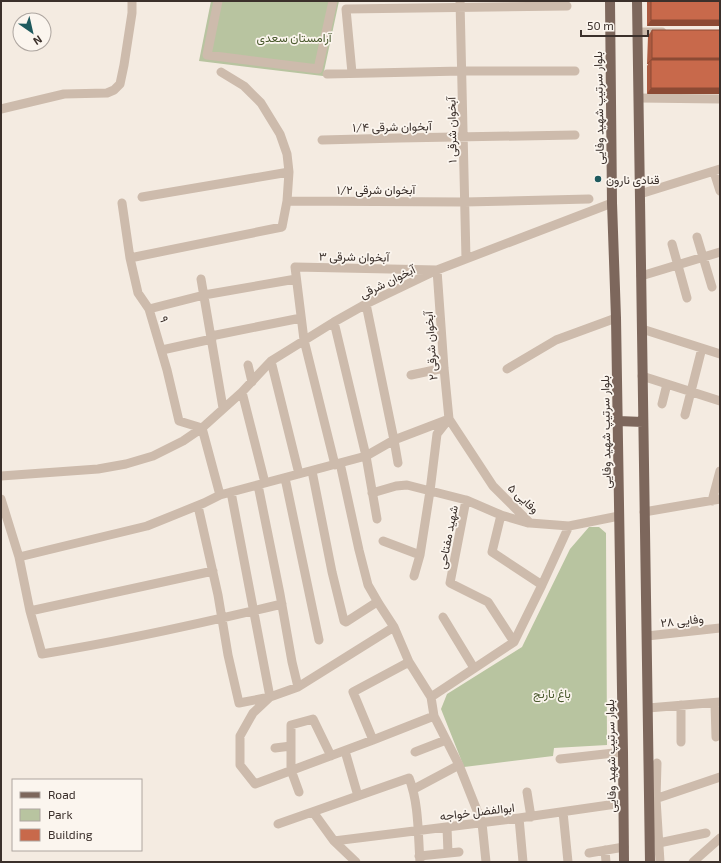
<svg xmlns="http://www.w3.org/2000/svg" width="721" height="863" font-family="'Exo 2',Vazirmatn,sans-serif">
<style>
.green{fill:#b8c4a0}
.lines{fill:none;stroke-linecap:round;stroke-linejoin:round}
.minor{stroke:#cdbbac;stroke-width:9}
.major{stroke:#7d675c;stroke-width:10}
.wall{fill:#ac5a40}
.shaded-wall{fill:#8c4a34}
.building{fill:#c8694b;stroke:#8c4a34}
.poi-dot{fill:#1f5a5e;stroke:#fbf5ee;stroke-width:1.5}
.labels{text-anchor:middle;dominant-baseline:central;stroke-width:3.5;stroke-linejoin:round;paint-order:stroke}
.park-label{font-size:12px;fill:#4a5a2e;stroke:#fbf5ee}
.street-label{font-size:12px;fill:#3b302b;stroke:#fbf5ee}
.poi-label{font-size:12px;fill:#3b302b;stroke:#fbf5ee;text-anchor:start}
</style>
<rect width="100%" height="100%" fill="#f4ebe1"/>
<path class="green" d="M211 1H339L323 76 199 61Z
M589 527H599L606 533 607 745 554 748 553 756 464 767 441 709 447 694 522 647 570 549Z"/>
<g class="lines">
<path class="minor" d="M218 1 207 55 318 69 333 1
M460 1 466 259
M638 32H662
M352 73 346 9 567 6
M327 74 462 71H575
M639 98 720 99
M1 109 64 94 107 93 114 90 120 84 124 65 132 13V1
M322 140 399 138 575 135
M714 172 720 191
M640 194 720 169
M142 197 289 172
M287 201 464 202 589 199
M122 203 130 258 138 293 149 309 167 370 179 421 202 428
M697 237 712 287
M672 244 687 298
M130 258 282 227 287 201 289 172 287 154 280 134 261 103 244 86 221 72
M641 276 720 252
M201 279 223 408
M366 304 394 440 398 463
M149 309 204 295 296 279
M334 322 366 456 377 519
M642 329 720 354
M211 336 301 318
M162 350 212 339
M271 361 299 474
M248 365 252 382
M507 369 556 340 616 318
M411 375 444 368
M642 376 720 401
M242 392 265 483
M662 404 667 384
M685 415 702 348
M202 428 220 495
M340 463 359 550 368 585 379 604 394 627 409 662 431 697 434 716 459 765 482 823 486 862
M335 465 304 340 295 267 437 270 444 368 449 419 493 486 530 523 569 526 619 516
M312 471 332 572 344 621 346 622 377 602
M1 476 98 469 126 464 153 456 183 441 202 428 242 392 271 361 334 322 366 304 437 270 612 203
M285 478 319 640
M258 485 280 594 292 662 298 687
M231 492 270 697 253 713 240 736V765L255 784 373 740 434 716
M372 493 396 486 407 485 466 500 501 515 528 523
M1 499 19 557 30 611 42 654C123 641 203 623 282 604
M466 500 450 583 488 602 514 642
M712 501 720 471
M198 506 218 595 228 655 239 703 270 697 298 687 394 627
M644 512 720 499
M501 515 492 552 542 585
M383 541 420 555
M19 557 147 526 204 503 220 495 366 456 394 440 449 419
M414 576 420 555 430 491 437 434 448 420
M30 611 213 571
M443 617 474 668
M647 636 720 628
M431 697 514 642 542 585 569 526
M715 703 716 737
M681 705V742
M648 708 720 702
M373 740 353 692 409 662
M275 748 291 746
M345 751 358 796
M415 752 446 740
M560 759 623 752
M657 763 656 799 660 862
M414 789 459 765
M299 792 291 770V725L313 719 331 756
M527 792 531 817
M652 800 720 777
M313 812 334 841 356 862
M563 812 568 862
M519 818 523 862
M278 824 409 778C419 803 418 835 420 862
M447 827 448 853
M334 841 519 818 623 803
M659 843 706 833
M605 850 606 862
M589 853 624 847
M419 856 459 852
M693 862 720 838"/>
<path class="major" d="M610 1 612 203 616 318 623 752 624 862
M637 1 650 862
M618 421 643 422"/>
</g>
<path class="wall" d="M647 1H720L647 26Z
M652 30H720L647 94V66L648 64H647L648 36Z"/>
<path class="shaded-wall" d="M651 20H720V26H647Z
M652 58H720V64L651 60 648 64H647Z
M651 88H720V94H647Z"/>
<path class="building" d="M651 1H720V20H651Z
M652 30H720V58H652Z
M651 60H720V88H651Z"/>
<circle class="poi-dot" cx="598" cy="179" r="4"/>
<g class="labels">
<g class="park-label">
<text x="294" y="37">آرامستان سعدی</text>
<text x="552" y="693">باغ نارنج</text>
</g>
<g class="street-label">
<text transform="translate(598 108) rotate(-91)">بلوار سرتیپ شهید وفایی</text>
<text transform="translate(392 126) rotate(-1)">آبخوان شرقی ۱/۴</text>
<text transform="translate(451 130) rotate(-91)">آبخوان شرقی ۱</text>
<text x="376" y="189">آبخوان شرقی ۱/۲</text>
<text transform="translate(354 256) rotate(1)">آبخوان شرقی ۳</text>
<text transform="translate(387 281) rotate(-26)">آبخوان شرقی</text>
<text transform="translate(165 319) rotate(72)">۹</text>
<text transform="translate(430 346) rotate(-94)">آبخوان شرقی ۲</text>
<text transform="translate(605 432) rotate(-91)">بلوار سرتیپ شهید وفایی</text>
<text transform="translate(524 498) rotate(43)">وفایی ۵</text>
<text transform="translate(447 537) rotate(-79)">شهید مفتاحی</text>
<text transform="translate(682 620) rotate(-6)">وفایی ۲۸</text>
<text transform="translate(610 756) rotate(-91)">بلوار سرتیپ شهید وفایی</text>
<text transform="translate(477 811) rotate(-7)">ابوالفضل خواجه</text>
</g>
<g class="poi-label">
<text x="606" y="179">قنادی نارون</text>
</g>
</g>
<rect width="721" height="863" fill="none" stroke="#3b302b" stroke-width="4"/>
<rect x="12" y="779" width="130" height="72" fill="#fbf5ee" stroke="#aea6a0"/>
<rect x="20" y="792" width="20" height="6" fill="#7d675c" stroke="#aea6a0"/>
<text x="48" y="799" font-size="12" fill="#3b302b">Road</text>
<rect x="20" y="809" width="20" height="12" fill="#b8c4a0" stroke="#aea6a0"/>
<text x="48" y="819" font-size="12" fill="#3b302b">Park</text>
<rect x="20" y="829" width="20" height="12" fill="#c8694b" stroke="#aea6a0"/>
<text x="48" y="839" font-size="12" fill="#3b302b">Building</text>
<g transform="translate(32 32) rotate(146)"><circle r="19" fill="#fbf5ee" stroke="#aea6a0"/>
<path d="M0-3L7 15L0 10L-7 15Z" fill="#1f5a5e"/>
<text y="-6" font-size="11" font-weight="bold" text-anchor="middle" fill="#3b302b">N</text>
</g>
<path d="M581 30v6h67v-6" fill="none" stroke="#3b302b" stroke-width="2"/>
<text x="587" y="30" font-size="12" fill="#3b302b" stroke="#fbf5ee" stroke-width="3" paint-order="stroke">50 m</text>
</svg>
